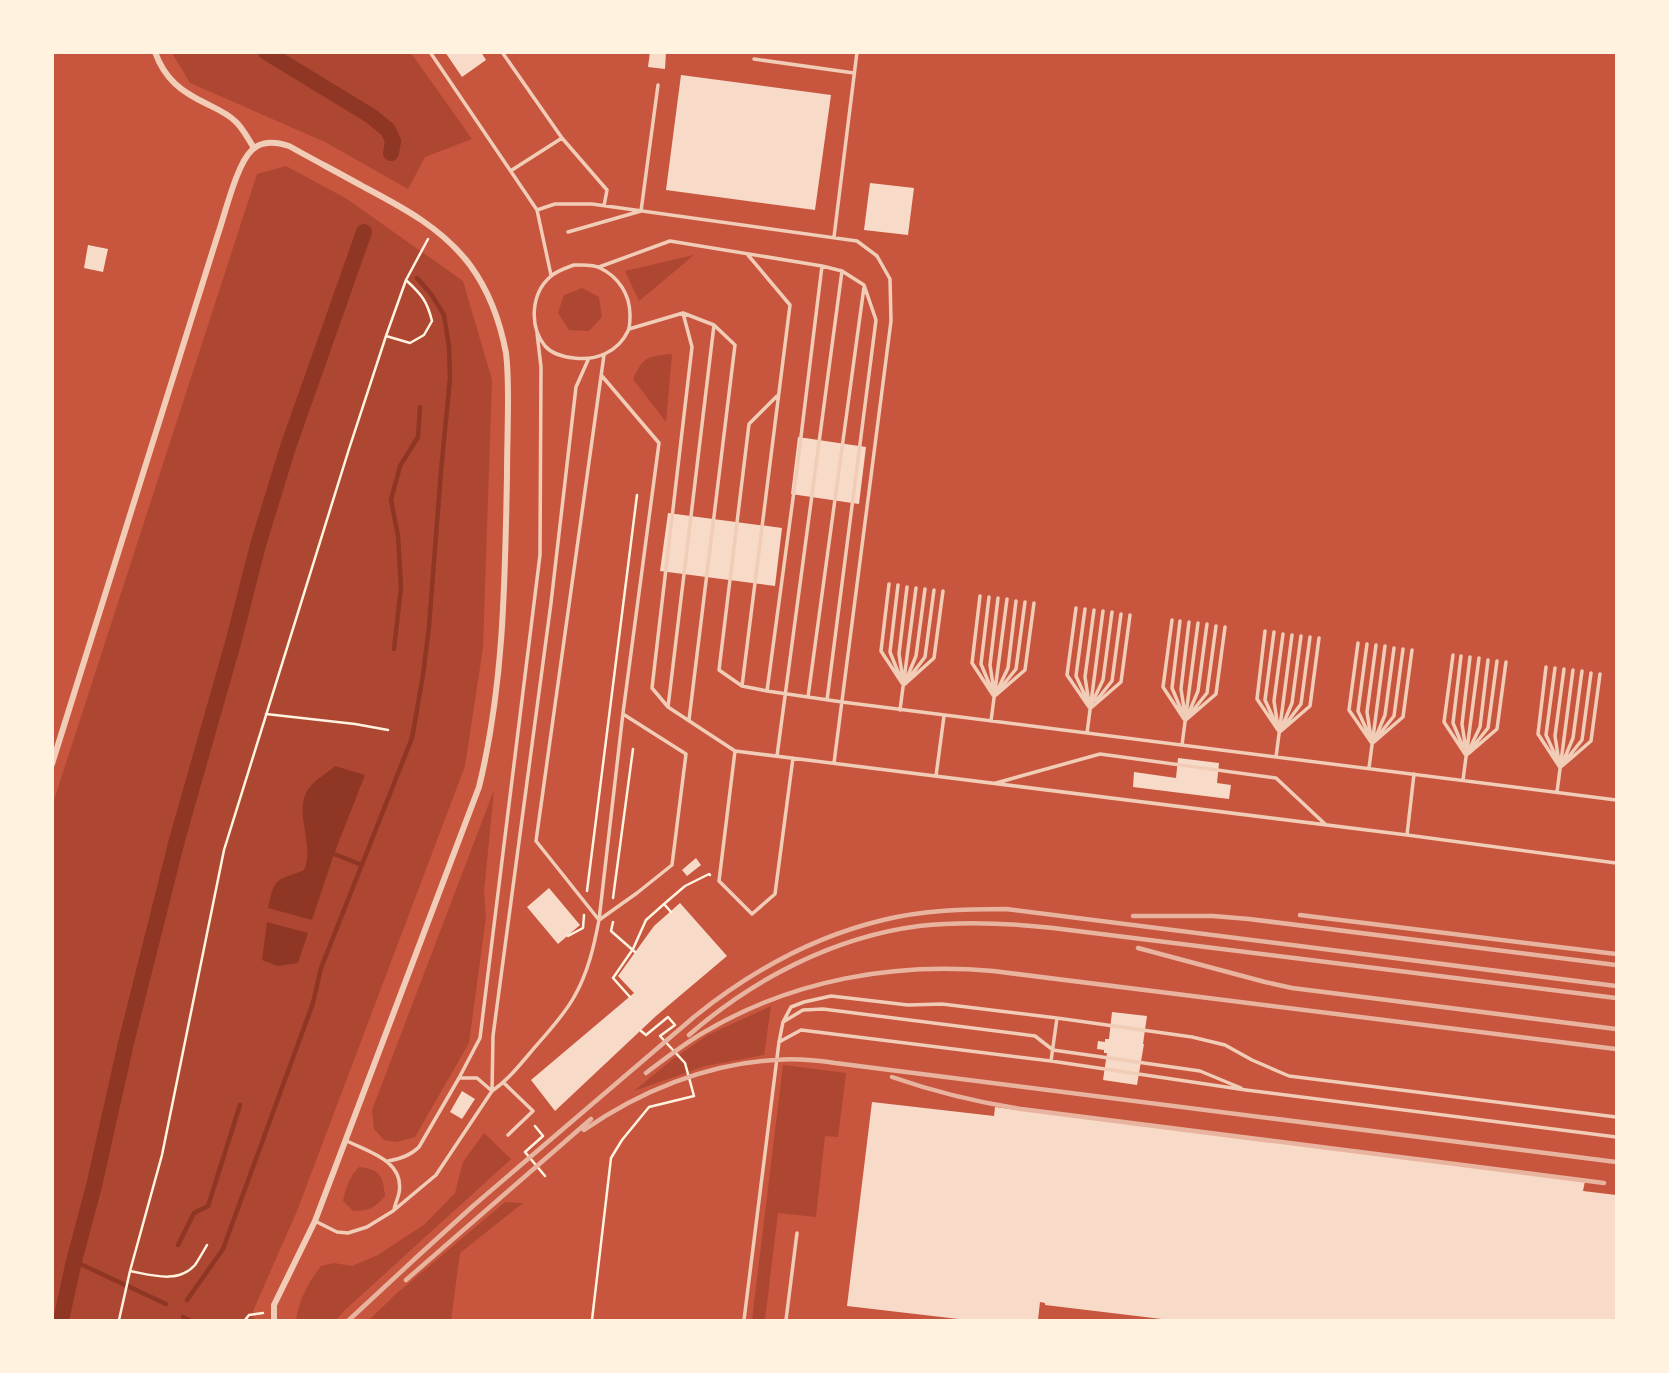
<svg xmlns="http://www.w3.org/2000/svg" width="1669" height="1373" font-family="'Golos Text',sans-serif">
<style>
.green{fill:#ae4732}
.water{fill:#8f3625}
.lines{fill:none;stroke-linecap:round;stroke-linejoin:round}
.stream{stroke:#8f3625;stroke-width:4.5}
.canal{stroke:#8f3625;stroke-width:16}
.building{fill:#f7dbc8}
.path{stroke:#fff3e0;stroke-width:2.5}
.service{stroke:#f1ccb7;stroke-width:3.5}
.minor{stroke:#f1ccb7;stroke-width:6}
.rail{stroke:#e9b49f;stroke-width:4.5}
</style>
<rect width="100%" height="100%" fill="#c8553d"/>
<path class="green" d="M172 53H411L472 139 425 157 408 189 325 142 190 83Z
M286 166 347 199 463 281 492 380 483 648 465 766 297 1211 253 1311 254 1320H53V803L257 174Z
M694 255 639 301 625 271Z
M582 288 599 297 602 317 589 331 569 330 558 313 564 295Z
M672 354 666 422 633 379C643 357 648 356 672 354Z
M494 790 484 892 486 917 469 1043 415 1137 396 1142 384 1140 374 1129 372 1110Z
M771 1006 764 1055 705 1066 634 1091 673 1059 708 1035Z
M783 1065 846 1073 838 1137 825 1136 816 1217 778 1213 765 1320H752Z
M484 1133 511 1159 346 1309 336 1320H296C299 1300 308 1283 321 1266L334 1263 352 1266 378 1255 425 1224 455 1193 463 1162Z
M359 1167C380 1169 383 1176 385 1196 375 1208 368 1211 353 1211L343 1201C346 1188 349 1177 359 1167Z
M505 1202 523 1203 460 1253 451 1320H369L396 1294Z"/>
<path class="water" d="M335 766 365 775 334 854 312 920 268 908C275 875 276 882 304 870 316 847 292 810 309 788 315 780 327 773 335 766Z
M267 922 308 933 298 963 278 966 262 960Z"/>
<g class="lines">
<path class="stream" d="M394 649 401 587 398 536 391 500 400 466 418 437 420 407
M334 854 362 865
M178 1245 194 1213 208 1206 240 1105
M74 1261 166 1304
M187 1300 223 1249 313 1003 321 968 412 738 423 675 429 626 441 471 450 378 449 347 444 315 431 294 417 278
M183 1317 189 1320"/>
<path class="canal" d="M266 52 371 116 388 130 393 141 391 153
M61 1320 74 1261 94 1186 126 1043 177 840 233 643 258 545 288 447 364 232"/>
</g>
<path class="building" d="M445 52H481L486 60 462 77Z
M650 52H666L665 69 648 67Z
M681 75 831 95 815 210 666 190Z
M870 183 914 188 908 235 864 230Z
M88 245 108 249 103 272 84 268Z
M798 437 866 447 859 504 791 494Z
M668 513 782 528 775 586 660 571Z
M1178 758 1219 763 1217 783 1231 785 1229 799 1133 787 1134 772 1176 778Z
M696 858 701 865 687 876 682 870Z
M549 888 580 925 558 944 527 907Z
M680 903 727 956 656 1016 555 1111 531 1080 634 993 618 976 654 926Z
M1112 1012 1147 1016 1143 1044H1144L1137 1085 1103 1080 1107 1053H1104V1050L1097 1049 1098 1041 1105 1042V1039H1109Z
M462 1091 475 1099 462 1119 450 1112Z
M872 1102 994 1116 995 1107 1585 1181 1583 1191 1616 1195V1320H1170L1045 1305V1303L1040 1302 1038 1320H967L847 1306Z"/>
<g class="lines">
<path class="path" d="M386 336 410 343 424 335 432 321C427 301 422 295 407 281
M266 714 355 724 388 730
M587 891 637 495
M613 898 633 749
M664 904 685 886 709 874 710 875
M611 931 613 922
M611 931 635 952
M568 936 583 928 584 915
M630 997 613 978 633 949 646 920 664 904 671 912
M535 1126 543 1136 525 1152 545 1176
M130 1271C152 1275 178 1284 195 1265 199 1259 203 1252 207 1245
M119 1320 130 1271 162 1155 224 850 349 449 386 336 406 280 428 239
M245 1320 249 1315 263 1313
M592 1320 611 1158 622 1140 649 1107 694 1096 685 1063 660 1036 675 1025 668 1017 646 1035 641 1031"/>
<path class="service" d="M430 52 537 210 551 275
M502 52 562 138
M754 59 854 73
M512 170 562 138 607 190 604 206
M537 210 555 204H592L857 241 877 256 890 279 891 321 834 763
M568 232 641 211 658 85
M834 237 857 52
M574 265C582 265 593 264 600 268 619 277 630 295 630 315 630 320 630 327 628 331 618 352 596 361 574 358 564 357 552 354 545 346 529 326 531 294 550 277 556 271 566 268 574 265Z
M822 266 842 271 864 285 876 320 827 700
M599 267 670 241 822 266 797 469 767 691 842 702 1616 800
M683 313 692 347 652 688 668 707 735 751 1407 835 1616 863
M629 329 683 313 714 325 735 345 689 720
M604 355 536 841 599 920 637 893 672 865 686 754 623 714
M889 584 881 651 902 683
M898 585 890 652 900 677
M980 596 972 663 993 695
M989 597 981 664 991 688
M1076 608 1067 675 1089 707
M1085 609 1076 676 1087 700
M1172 620 1163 687 1184 719
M1180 621 1172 688 1182 712
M1265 631 1257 699 1278 730
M1274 632 1265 700 1276 724
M1358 643 1349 710 1371 742
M1367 644 1358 711 1369 735
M1453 655 1444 722 1465 754
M1461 656 1453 723 1463 747
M1546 667 1538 734 1559 766
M1555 668 1546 735 1557 759
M909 678 925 657 934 590
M903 680 899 654 907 587
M906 680 916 656 925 589
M905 684 934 658 943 591
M742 686 790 305 748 255
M1000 689 1016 669 1025 602
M767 691 742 686 719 670 749 424 777 396
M994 691 990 665 998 598
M997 691 1008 668 1016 601
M996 695 1025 670 1034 603
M808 697 864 287
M1096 701 1112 681 1121 614
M1089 703 1085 677 1094 610
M1092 703 1103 680 1112 612
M668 707 714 325
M1092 707 1121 682 1130 615
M900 710 916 588
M1191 713 1207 693 1216 626
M1185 715 1181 689 1189 622
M1188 715 1198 691 1207 624
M1187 719 1216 694 1225 627
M991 721 1007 599
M1285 725 1301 704 1310 637
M1278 727 1274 701 1283 634
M1282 727 1292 703 1301 636
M1281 731 1310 706 1319 638
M1087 733 1103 611
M1378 736 1394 716 1403 649
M1371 738 1367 712 1376 645
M1375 739 1385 715 1394 648
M1374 742 1403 717 1412 650
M1182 745 1198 623
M1472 748 1488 728 1497 661
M1466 750 1462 724 1470 657
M1469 750 1480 727 1488 660
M735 751 719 881 752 914 775 894 793 758
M1468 754 1497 729 1506 662
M777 756 842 271
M1276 757 1292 635
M1566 760 1582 740 1591 673
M1559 762 1555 736 1564 669
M1563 762 1573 738 1582 671
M1562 766 1591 741 1600 674
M1369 768 1385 646
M936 776 944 716
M1463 780 1479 658
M996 783 1100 754 1276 778 1325 824
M1557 792 1573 670
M1407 835 1414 774
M783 1022 791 1007 804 1002 831 996 908 1005 942 1004 1057 1018 1192 1037 1225 1045 1252 1060 1289 1076 1616 1117
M779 1042 801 1030 1051 1061 1246 1090 1616 1137
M1051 1061 1057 1018
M459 1078H477L492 1091
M504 1083 533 1111 508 1135
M492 1091 493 1036 551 603 576 387 588 360
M347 1141C369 1152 405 1161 399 1193 398 1198 395 1204 394 1210
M388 1161C400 1159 410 1156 419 1147L459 1078 480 1038 540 555 541 367 537 333
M315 1221 337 1232 348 1233 367 1227 393 1211 436 1175 492 1091C507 1081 518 1067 530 1053 545 1035 563 1017 574 997 588 973 594 946 599 920L623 713 659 443 602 376
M744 1320 779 1042 783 1022 803 1010 823 1009 1035 1036 1053 1050 1200 1071 1241 1088
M786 1320 797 1233"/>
<path class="minor" d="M155 52C165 80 182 92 207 104 217 109 228 114 235 121 243 128 248 139 254 148
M52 764 218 234C225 214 237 163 252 150 262 140 277 142 289 146 314 160 339 173 364 187 404 208 443 229 470 265 489 291 500 321 506 353 508 369 508 385 508 401 508 426 507 451 507 475 505 580 504 685 479 787L315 1221 274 1305V1320"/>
<path class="rail" d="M1300 915 1616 954
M1133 916H1213L1249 919 1616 965
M1138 948 1265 982 1292 988 1616 1029
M689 1035C753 979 834 937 919 926 964 921 1008 923 1053 928L1616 998
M646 1073C666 1058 686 1042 708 1030 794 980 894 962 993 971L1616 1049
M892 1077C935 1092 976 1102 1021 1109L1604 1183
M584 1130C640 1091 707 1064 775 1060 795 1058 815 1060 835 1063L1616 1162
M406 1280 591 1119
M349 1320 419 1255 473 1206 694 1017C751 971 812 937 883 920 924 910 965 909 1006 909L1616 986"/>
</g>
<rect width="1669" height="1373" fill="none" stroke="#fff3e0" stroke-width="108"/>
</svg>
